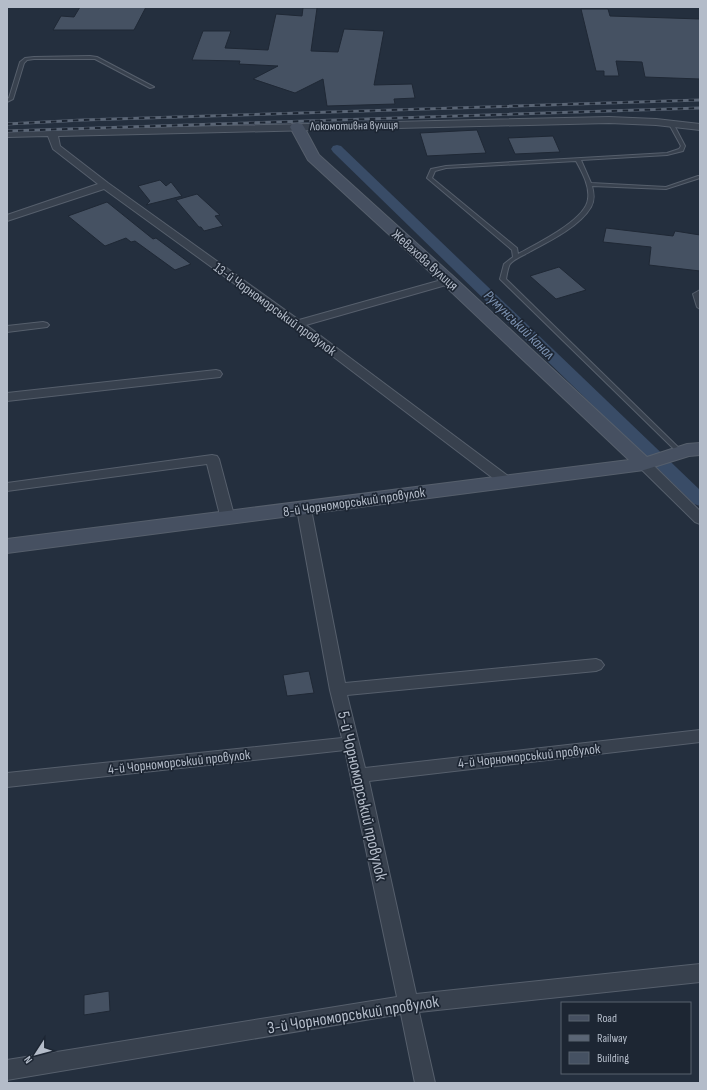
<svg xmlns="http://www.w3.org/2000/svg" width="707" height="1090" font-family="'Sofia Sans Condensed',sans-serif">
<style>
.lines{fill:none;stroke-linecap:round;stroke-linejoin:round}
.canal{fill:#394c67;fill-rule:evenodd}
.building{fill:#455162;stroke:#1f2835}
.lane-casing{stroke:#565f6c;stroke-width:2}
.street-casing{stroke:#565f6c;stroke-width:2}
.secondary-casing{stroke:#565f6c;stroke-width:2}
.lane{fill:#38414e;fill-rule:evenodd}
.street{fill:#38414e;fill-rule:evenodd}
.secondary{fill:#465061;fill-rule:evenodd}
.rail-casing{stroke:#5a6575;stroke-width:3}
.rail{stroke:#1d2633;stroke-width:2;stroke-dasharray:5.5;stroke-linecap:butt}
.labels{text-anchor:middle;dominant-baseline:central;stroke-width:3.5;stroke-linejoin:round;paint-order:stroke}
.far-street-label{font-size:12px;fill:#b4bcc9;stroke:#1d2633}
.street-label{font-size:14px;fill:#b4bcc9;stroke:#1d2633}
.water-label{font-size:15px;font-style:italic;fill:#7c92b1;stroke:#1d2633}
.near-street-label{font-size:17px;fill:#b4bcc9;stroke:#1d2633}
</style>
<rect width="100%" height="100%" fill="#242f3e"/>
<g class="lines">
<path class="canal" d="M337 145 341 146 700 490V506L694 504 333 152 331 149 333 146Z"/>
</g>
<path class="building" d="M80 7H146L134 30H53L61 16 74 17Z
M303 8H317L311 51 338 52 344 29 384 31 374 85 412 84 415 98 394 99 395 104 327 106 323 79 295 93 253 79 278 66 239 64 240 61 192 60 203 31H231L225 48 268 50 276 14 302 16Z
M581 9H608L610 16 700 19V79L645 77 642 62 616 61 619 76H604V71H596Z
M477 130 486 153 427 156 420 133Z
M553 136 560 152 515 154 508 138Z
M160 180 166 186 171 182 182 196 146 205 150 201 138 186Z
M197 194 220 215 215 216 223 226 204 231 201 227H199L176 200Z
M107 202 153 239 156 238 191 264 175 270 135 241 131 242 126 238 105 246 68 216Z
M606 228 673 236 675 231 700 235V271L649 265 651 247 603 242Z
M559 267 586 290 556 299 530 276Z
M309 671 314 693 287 696 283 675Z
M109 991 110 1011 84 1015V995Z"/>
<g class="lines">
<g class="lane-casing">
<path id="lane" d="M90 56 97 57 154 87 150 88 95 59H34L27 60 24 63 13 99 7 102V99L9 98 20 62 25 58 34 57Z
M669 123H673L685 146 683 151 667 155 581 160 591 183 666 187 698 176H700V178L666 189 592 186C594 193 595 200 591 207 580 226 550 241 531 251 525 255 515 258 510 264 508 267 507 274 506 279L682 451 683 452 680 454 678 453 501 280 500 279 504 264 513 257 512 250 427 178 431 169 446 166 667 153 679 149 681 146 669 124ZM576 161C582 172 590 186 588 199 586 220 536 244 518 254L517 248 432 178 435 171 446 168Z
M700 290 699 295 700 309 697 307 693 294Z"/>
</g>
<g class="street-casing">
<path id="street" d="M609 117 656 119 700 124V130L656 125 609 123 58 136 60 146 108 183 299 320 445 279H453L454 281 453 283 306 325 512 479 514 482 512 485 507 486 502 485 293 326 104 189 7 221V215L98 184 53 149 48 136 7 137V131Z
M43 322 47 323 49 325 47 327 7 332V326Z
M216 370 220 371 222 374 220 377 7 401V393Z
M212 455 217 456 219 459 235 519 233 522 228 524 223 522 221 519 207 464 7 491V483Z
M644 460 649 461 700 511V524L695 522 639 467 637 464 639 461Z
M304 505 309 506 311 509 345 683 596 659 601 661 604 665 601 669 596 671 347 695 365 768 700 730V742L369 781 416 994 700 964V982L419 1012 435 1083H415L401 1014 7 1080V1060L397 997 345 750 7 787V773L342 738 330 690 297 509 299 506Z"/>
</g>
<g class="secondary-casing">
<path id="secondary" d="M297 123 302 124 304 127 319 155 455 278 647 457 687 444 700 443V455L689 456 644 470 7 553V539L629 460 443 284 308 160 290 127 292 124Z"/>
</g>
<use href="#lane" class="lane"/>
<use href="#street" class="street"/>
<use href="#secondary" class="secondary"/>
<g class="rail-casing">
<path id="rail" d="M7 124 83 120 700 100
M7 131 700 108"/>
</g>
<use href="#rail" class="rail"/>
</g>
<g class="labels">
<g class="far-street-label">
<text transform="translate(354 126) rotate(-1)">Локомотивна вулиця</text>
</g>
<g class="street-label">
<text transform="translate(425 260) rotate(42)">Жевахова вулиця</text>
<text transform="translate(275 309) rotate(36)">13-й Чорноморський провулок</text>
<text transform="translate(354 502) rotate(-8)">8-й Чорноморський провулок</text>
<text transform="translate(529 756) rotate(-6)">4-й Чорноморський провулок</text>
<text transform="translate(179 762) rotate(-6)">4-й Чорноморський провулок</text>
</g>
<g class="water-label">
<text transform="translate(519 325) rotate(44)">Румунський канал</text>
</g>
<g class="near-street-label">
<text transform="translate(362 796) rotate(77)">5-й Чорноморський провулок</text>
<text transform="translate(353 1015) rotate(-9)">3-й Чорноморський провулок</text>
</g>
</g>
<rect width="707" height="1090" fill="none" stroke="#b4bcc9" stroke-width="16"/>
<rect x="561" y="1002" width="130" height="72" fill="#1d2633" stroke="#59626f"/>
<rect x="569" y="1015" width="20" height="6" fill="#465061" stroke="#59626f"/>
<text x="597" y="1022" font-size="12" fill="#b4bcc9">Road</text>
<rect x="569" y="1035" width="20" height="6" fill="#5a6575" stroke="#59626f"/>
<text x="597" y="1042" font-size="12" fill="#b4bcc9">Railway</text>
<rect x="569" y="1052" width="20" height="12" fill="#455162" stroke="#59626f"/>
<text x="597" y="1062" font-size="12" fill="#b4bcc9">Building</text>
<g transform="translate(36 1054) rotate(234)" stroke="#1d2633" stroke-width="3" paint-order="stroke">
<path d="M0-3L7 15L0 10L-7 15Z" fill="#b4bcc9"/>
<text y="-6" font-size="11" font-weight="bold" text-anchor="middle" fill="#b4bcc9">N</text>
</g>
</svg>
